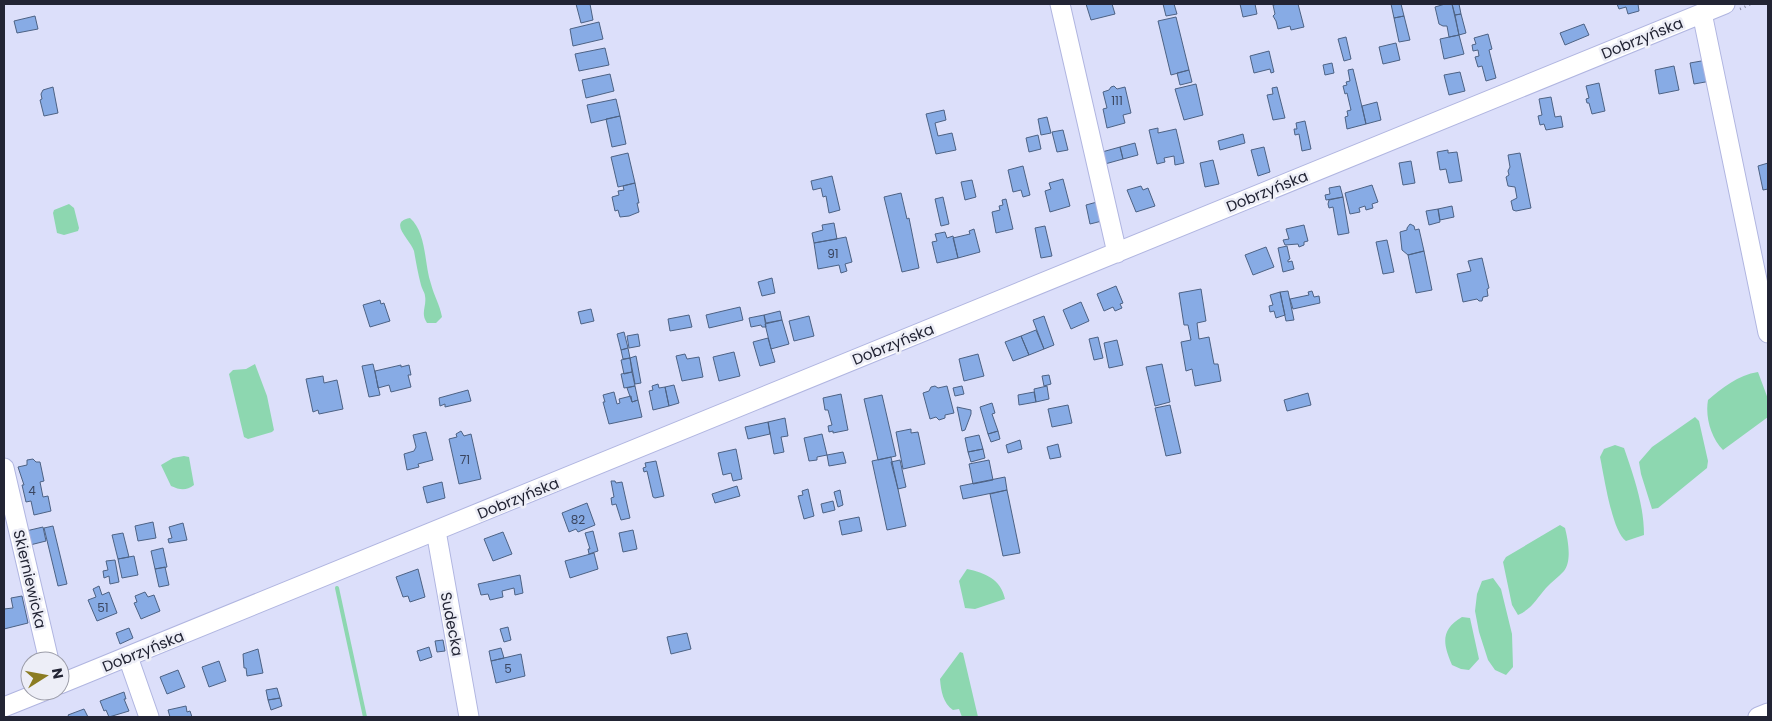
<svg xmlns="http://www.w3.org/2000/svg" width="1772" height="721" font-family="Poppins,sans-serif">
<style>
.water{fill:#8dd7b0}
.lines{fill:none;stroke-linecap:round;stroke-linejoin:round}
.stream{stroke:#8dd7b0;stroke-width:4}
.building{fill:#87abe5;stroke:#4d6284}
.minor-casing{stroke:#b0b5e0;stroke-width:21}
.path{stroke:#878aa0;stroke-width:2.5;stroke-dasharray:1 4;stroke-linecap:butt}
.minor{stroke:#fff;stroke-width:19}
.labels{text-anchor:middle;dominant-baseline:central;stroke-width:5;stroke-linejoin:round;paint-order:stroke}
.number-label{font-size:12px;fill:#3b4660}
.street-label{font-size:15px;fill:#222434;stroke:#edeef7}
</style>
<rect width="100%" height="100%" fill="#dcdffa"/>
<path class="water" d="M69 204 74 208 79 228 78 231 64 235 57 233 53 213 54 210Z
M410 218C427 233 424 264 431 284 434 296 440 305 442 317L436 323H427C420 313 427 306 425 296 425 293 422 289 421 285 418 274 416 262 414 251 411 240 387 222 410 218Z
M255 364 267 396 274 430 272 432 248 439 244 437 229 374 233 370 246 369Z
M1758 372 1768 399V417L1723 450C1711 438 1705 417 1708 400 1722 388 1738 375 1758 372Z
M1695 417 1699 421 1708 461 1707 468 1658 508 1652 509 1641 474 1639 462 1652 447Z
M1615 445 1624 448C1634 477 1644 505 1644 535L1626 541C1612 532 1604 475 1600 457L1604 449Z
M184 456 189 457 194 485C186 491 180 490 171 486L161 465 173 458Z
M1560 525 1565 528C1568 540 1572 561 1564 571 1559 577 1551 582 1546 588 1537 598 1532 609 1518 615L1512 605 1503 562 1506 557Z
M967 569C985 573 1001 579 1005 599L975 609 965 608 959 581Z
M1493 578 1501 589 1512 634 1513 667 1506 675 1495 670 1488 660 1479 632 1475 611 1477 594 1482 581Z
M1462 617 1470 618 1479 659 1469 670 1461 669 1452 665C1443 644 1440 630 1462 617Z
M960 652 963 653 978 717H962L959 709 953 710C943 703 941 691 940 679Z"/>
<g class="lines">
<path class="stream" d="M337 588 365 717"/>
</g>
<path class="building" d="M576 4H590L593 20 581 23Z
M1086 4H1112L1115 14 1091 20Z
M1163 4H1174L1177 14 1166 16Z
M1240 4H1255L1257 14 1243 17Z
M1278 4H1298L1304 27 1291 30 1290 26 1278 29 1276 21 1273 16 1275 14 1273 5Z
M1391 4H1401L1404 16 1394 18Z
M1445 4H1452L1459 35 1449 37 1447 26H1443L1439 24 1435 7Z
M1452 4H1459L1461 14 1455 15Z
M1617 4H1638L1639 11 1628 14 1626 7 1619 9Z
M1461 14 1466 33 1459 35 1455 15Z
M35 16 38 29 17 33 14 21Z
M1404 16 1410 40 1399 42 1394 18Z
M1176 17 1189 70 1171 75 1158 21Z
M599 22 603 39 573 46 570 29Z
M1584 24 1589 35 1565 45 1560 33Z
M1488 34 1492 49 1489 50 1496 78 1486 81 1482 66 1478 67 1475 57 1479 56 1478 50 1473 51 1472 45 1476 44 1474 38Z
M1459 35 1464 54 1444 59 1440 39Z
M1346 37 1351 59 1344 61 1338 39Z
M1396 43 1400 60 1383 64 1379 47Z
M605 48 609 65 579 71 575 54Z
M1269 51 1274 72 1271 73 1270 69 1254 73 1250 56Z
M1707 60 1711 81 1694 84 1690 63Z
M1332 63 1334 73 1325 75 1323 65Z
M1674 66 1679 90 1659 94 1655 70Z
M1353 69 1366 124 1347 129 1345 117 1348 116 1347 111 1351 110 1347 93 1345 94 1343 86 1347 85 1346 82 1350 81 1348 70Z
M1189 70 1192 82 1180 85 1177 73Z
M1460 72 1465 91 1449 95 1444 75Z
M610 74 614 91 586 98 582 80Z
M1599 83 1605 111 1592 114 1589 103H1587L1586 99 1589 98 1586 86Z
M1196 84 1203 115 1184 120 1175 89Z
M1114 86 1117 89 1125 87 1131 113 1123 115 1125 123 1107 128 1103 109 1107 108 1103 92 1109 90 1111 87Z
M53 87 58 113 44 116 40 100 42 99 41 94 43 90Z
M1277 87 1285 118 1273 120 1267 95 1273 94 1272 88Z
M1551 97 1555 117 1561 116 1563 127 1546 130 1544 124 1540 125 1538 116 1542 115 1539 99Z
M616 99 620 116 591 123 587 105Z
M1377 102 1381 120 1366 124 1362 106Z
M944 110 946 120 935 123 938 136 952 133 956 150 936 154 926 114Z
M620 116 626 144 612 147 606 119Z
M1047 117 1051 133 1041 135 1038 119Z
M1305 121 1311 149 1302 151 1299 134 1295 135 1294 129H1297L1296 123Z
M1158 128V133L1176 129 1184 163 1175 165 1174 156 1164 158 1165 162 1157 164 1149 130Z
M1063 130 1068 150 1057 152 1052 132Z
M1243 134 1245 143 1220 150 1218 141Z
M1038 135 1041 149 1029 152 1026 138Z
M1135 143 1138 155 1123 159 1120 147Z
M1120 147 1123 159 1105 164 1102 152Z
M1264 147 1270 172 1258 176 1251 150Z
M1448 150V153L1457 152 1462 181 1449 183 1446 169 1440 170 1437 152Z
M628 153 635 183 618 187 611 157Z
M1520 153 1531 208 1516 211 1513 210 1511 201 1517 198 1515 187 1508 186 1506 177 1509 175 1508 171 1510 167 1508 155Z
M1213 160 1219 184 1205 187 1200 163Z
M1411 161 1415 183 1403 185 1399 163Z
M1768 163V189L1763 190 1758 166Z
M1023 166 1030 195 1023 197 1021 190 1013 192 1008 170Z
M832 176 840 210 829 213 826 196 823 197 821 188 813 190 811 181Z
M1063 179 1070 206 1050 212 1045 191 1051 189 1049 183Z
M972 180 976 197 965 200 961 182Z
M635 183 639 203H637L639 212 629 216 620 217 618 210 615 211 612 197 619 195 618 191 624 190 623 186Z
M1372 185 1378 202 1372 204 1373 208 1366 210 1365 206 1359 208 1360 212 1350 214 1345 193Z
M1141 186 1143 190 1148 188 1155 206 1136 212 1127 190Z
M1340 186 1343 197 1326 200 1325 195 1330 194 1329 188Z
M901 193 907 219 909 218 919 268 902 272 884 197Z
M943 197 949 224 941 226 935 199Z
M1343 197 1349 233 1338 235 1333 207 1329 208 1328 204 1329 200Z
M1006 199 1013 229 996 233 992 212 1000 210 999 206 1003 205 1002 200Z
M1097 202 1102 221 1090 224 1086 205Z
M1452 206 1454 217 1440 220 1438 209Z
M1438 209 1440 222 1429 225 1426 211Z
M834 223 837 239 814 243 812 233 823 230 822 225Z
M1410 224 1414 226 1415 230 1419 229 1424 251 1408 255 1402 250 1400 232 1407 230V228Z
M1304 225 1308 241 1304 242V245L1299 247 1298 244 1285 245 1283 240 1289 239 1286 229Z
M1045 226 1052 256 1041 258 1035 228Z
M974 229 980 252 958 258 953 238 970 234 969 231Z
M945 232 947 238 953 236 958 258 937 263 932 242 937 241 935 234Z
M846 237 852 262 845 264 847 271 841 273 839 265 818 269 814 243Z
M1387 240 1394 272 1383 274 1376 242Z
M1287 246 1290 259 1288 260V262L1292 261 1294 269 1283 272 1278 248Z
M1266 247 1274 267 1253 275 1245 255Z
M1424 251 1432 290 1416 293 1408 255Z
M1482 258 1489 288 1487 289 1488 296 1483 297 1482 301H1479L1477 299 1463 302 1457 274 1471 271 1468 261Z
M772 278 775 293 762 296 758 282Z
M1116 286 1123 303 1120 304 1122 308 1115 311 1113 307 1104 311 1097 294Z
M1201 289 1206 321 1197 323 1199 339 1209 337 1214 364H1218L1221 381 1195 386 1192 369 1186 371 1181 342 1191 340 1188 325H1184L1179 293Z
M1288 291 1294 320 1286 321 1280 292Z
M1312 291 1314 297 1319 296 1320 303 1293 309 1290 299 1309 295 1308 292Z
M1280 292 1285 315 1276 318 1274 311 1270 312 1269 306 1273 305 1270 295Z
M380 300 381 304 384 303 390 321 370 327 363 305Z
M1081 302 1089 321 1071 329 1063 310Z
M740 307 743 320 709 328 706 315Z
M591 309 594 321 581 324 578 312Z
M780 311 782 320 766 323 764 315Z
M689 315 692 327 670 331 668 319Z
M764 315 766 327H762L761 325 751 327 749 318Z
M809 316 814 336 794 341 789 321Z
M1044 316 1054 345 1044 349 1033 320Z
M782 320 789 344 771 349 765 324Z
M1036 330 1044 349 1029 355 1021 336Z
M624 332 628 348 621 350 617 334Z
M638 334 640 346 629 348 627 336Z
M1021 336 1029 355 1013 361 1005 342Z
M1098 337 1103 358 1094 360 1089 339Z
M768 338 775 362 760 366 753 342Z
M1117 340 1123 365 1109 368 1104 343Z
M628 348 630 358 623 359 621 350Z
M734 352 740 376 719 381 713 357Z
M685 354 687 359 699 357 703 377 682 381 676 356Z
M978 354 984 376 964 381 959 359Z
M636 356 641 383 635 384 630 358Z
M630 358 632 372 624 374 621 360Z
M373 364 380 395 369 397 362 366Z
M1162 364 1170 402 1155 406 1146 367Z
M401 365V367L409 365 411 375H408L411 387 391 392 389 385 378 388 375 371Z
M632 372 635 386 624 388 621 374Z
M1049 375 1051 384 1044 386 1042 376Z
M323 376 324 383 337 380 343 409 319 414 318 410 313 412 306 379Z
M658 384 659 388 665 387 669 406 653 410 649 391 653 390 652 386Z
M674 385 679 403 669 406 665 387Z
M635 386 638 400 632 402 627 388Z
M935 386 938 388 947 386 954 413 945 415V418L939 420 936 417 930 419 923 393 929 391 931 387Z
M962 386 964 394 955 396 953 388Z
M1047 386 1049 399 1036 402 1034 389Z
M468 390 471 401 445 407V404L440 406 439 398Z
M614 392 617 404 620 403 619 399 631 396 632 402 638 400 642 417 609 424 603 402H605L603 395Z
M1034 392 1036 402 1019 405 1018 395Z
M1308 393 1311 405 1287 411 1284 400Z
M841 394 848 430 833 433V431L829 432 828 426 832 425 828 410H825L823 398Z
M882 395 896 456 878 460 864 399Z
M992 403 995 413 992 414 998 431 988 434 980 407Z
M1068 405 1072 423 1052 427 1048 409Z
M1170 405 1181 453 1166 456 1155 408Z
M957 407 971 410V414L965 430 962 431Z
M785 418 788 436 781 437 784 452 774 454 768 422Z
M768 422 770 434 748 439 745 427Z
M911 429V433L918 432 925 464 903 469 896 432Z
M461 431 464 436 471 434 481 479 459 484 449 439 457 437 456 434Z
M998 431 1000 439 991 442 988 434Z
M426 432 433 460 418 464 419 467 407 470 404 454 414 451 416 447 413 435Z
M822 434 827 455 817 457V460L809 461 804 438Z
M979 435 983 449 968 452 965 438Z
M1020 440 1022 449 1008 453 1006 445Z
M1058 444 1061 457 1050 459 1047 447Z
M736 449 742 479 733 481 731 473 723 475 718 453Z
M983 449 985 458 971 462 968 452Z
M843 452 846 463 829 466 827 455Z
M891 457 906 526 887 530 872 461Z
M33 459 36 462H40L44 481 40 482 43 497 48 496 51 511 34 515 31 501 26 502 22 485H24L18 467 27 465V460Z
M900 460 906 487 898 489 891 462Z
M989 460 993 480 973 484 969 464Z
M656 461 664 496 655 498 653 497 647 471 644 472 643 468 646 467 645 463Z
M1005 477 1007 490 963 499 960 486Z
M611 481H615L616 483 622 482 630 518 621 520 616 504 612 505 611 498 614 497Z
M442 482 445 498 427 503 423 487Z
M737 486 740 496 715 503 712 494Z
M808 489 814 516 804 519 798 496 803 495 802 491Z
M840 490 843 505 838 507 834 492Z
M1007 490 1020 553 1003 556 990 494Z
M833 501 835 510 823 513 821 504Z
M587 503 595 525 578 532 576 529 569 532 562 513Z
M859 517 862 531 842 535 839 521Z
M153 522 156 538 138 541 135 526Z
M183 523 187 540 169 543 168 539 172 538 169 527Z
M53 526 67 584 58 586 44 528Z
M43 527 46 541 30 545 26 531Z
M633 530 637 549 623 552 619 533Z
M593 531 598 551 589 554 588 549H590L585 533Z
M503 532 512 554 493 561 484 539Z
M123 533 129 557 118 559 112 535Z
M163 548 167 567 155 569 151 551Z
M594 553 598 569 570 578 565 561Z
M134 556 138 575 122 578 118 559Z
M115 560 119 582 110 584 109 576 104 578 103 571 108 570 106 561Z
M165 567 169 585 159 587 155 569Z
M418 569 425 597 410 602 408 596 403 597 396 577Z
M520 575 523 593 515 595 514 588 502 591 503 597 490 600 488 594 481 595 478 584Z
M99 586 102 595 109 592 117 613 97 621 88 600 96 597 93 589Z
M145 592 148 597 154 595 160 611 141 619 134 603 137 602 135 596Z
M22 596 28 623 4 629V609L13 608 11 598Z
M508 627 511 640 504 642 500 629Z
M129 628 133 638 120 644 116 633Z
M687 633 691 649 671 654 667 637Z
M443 640 445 651 437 652 435 641Z
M429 647 432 657 420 661 417 651Z
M501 648 504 658 491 661 489 651Z
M258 649 263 673 247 676 246 668H244L243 654Z
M521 654 525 676 496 683 491 661Z
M219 661 226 681 209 687 202 667Z
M178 670 185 687 167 694 160 677Z
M277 688 280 698 268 700 266 690Z
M124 692 126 699H124L129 711 109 717 106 710 104 711 100 701Z
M280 698 282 706 271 710 268 700Z
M186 706 187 712 190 711 192 717H194H170L168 710Z
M84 709 88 717H69L68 715Z"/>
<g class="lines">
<g class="minor-casing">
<path id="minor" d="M1060 4 1117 253
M1702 13 1768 333
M4 468 49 661
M436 531 469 717
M128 657 149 717
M60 684 1725 4
M4 707 44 691
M1758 717 1768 713"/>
</g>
<path class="path" d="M1740 9 1751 4"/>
<use href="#minor" class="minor"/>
</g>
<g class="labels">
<g class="number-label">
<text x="1117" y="100">111</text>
<text x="833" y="253">91</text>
<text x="465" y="459">71</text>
<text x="32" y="490">4</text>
<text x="578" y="519">82</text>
<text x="103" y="607">51</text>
<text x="508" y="668">5</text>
</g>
<g class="street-label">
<text transform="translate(1642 38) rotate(-22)">Dobrzyńska</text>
<text transform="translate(1267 191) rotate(-22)">Dobrzyńska</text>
<text transform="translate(893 344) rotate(-22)">Dobrzyńska</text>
<text transform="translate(518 498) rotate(-22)">Dobrzyńska</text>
<text transform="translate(30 579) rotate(77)">Skierniewicka</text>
<text transform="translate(452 624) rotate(79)">Sudecka</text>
<text transform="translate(143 651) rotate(-22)">Dobrzyńska</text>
</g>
</g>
<rect width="1772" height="721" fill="none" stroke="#222434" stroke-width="10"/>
<g transform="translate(45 676) rotate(79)"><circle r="24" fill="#edeef7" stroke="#9c9da9"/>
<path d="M0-4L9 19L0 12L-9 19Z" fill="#8b7c22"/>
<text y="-8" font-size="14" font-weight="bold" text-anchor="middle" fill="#222434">N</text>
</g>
</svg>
